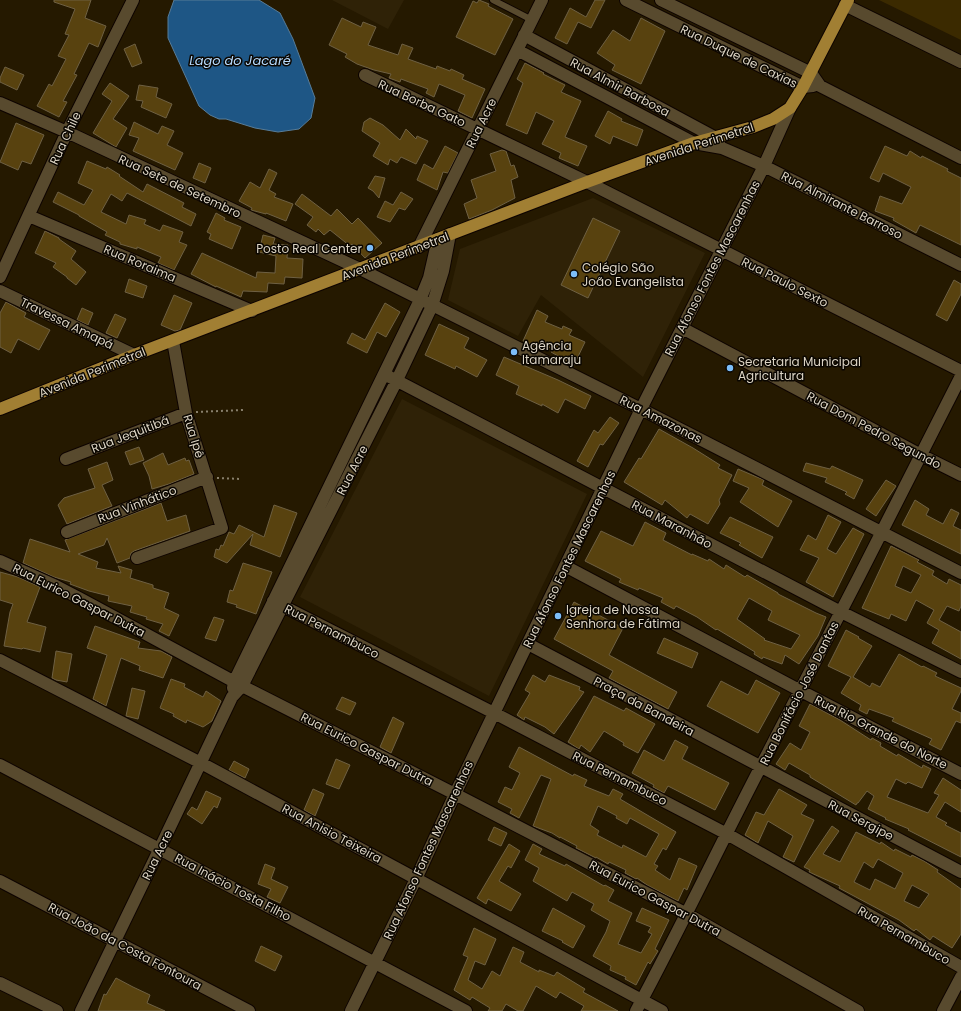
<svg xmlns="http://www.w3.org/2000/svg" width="961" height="1011" font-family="Poppins,sans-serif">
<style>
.built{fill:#2f2207}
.green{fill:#3b2a00}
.water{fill:#1e5685;stroke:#577c98}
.building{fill:#58420f;stroke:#6e6043;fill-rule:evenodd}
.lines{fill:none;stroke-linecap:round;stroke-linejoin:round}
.lane-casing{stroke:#0e0400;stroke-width:8}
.street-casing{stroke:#0e0400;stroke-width:14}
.primary-casing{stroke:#0e0400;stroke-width:14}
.path{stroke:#89806c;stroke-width:2;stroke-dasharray:2 3;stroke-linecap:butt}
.lane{stroke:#584a2e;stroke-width:6}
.street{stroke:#584a2e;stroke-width:12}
.primary{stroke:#a17f33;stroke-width:12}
.poi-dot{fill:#7dbef9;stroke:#0a0600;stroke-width:1.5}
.labels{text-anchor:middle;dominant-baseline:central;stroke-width:3;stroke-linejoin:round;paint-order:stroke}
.street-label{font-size:12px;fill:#dcd4c4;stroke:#0a0600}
.poi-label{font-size:12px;fill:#dcd4c4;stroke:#0a0600;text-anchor:start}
.water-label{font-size:13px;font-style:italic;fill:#b6d9fb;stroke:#0a0600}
</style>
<rect width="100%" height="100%" fill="#251900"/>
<path class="built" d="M332 0H404L388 29Z
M593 198 705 253 643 377 541 295 518 336 448 300 460 249Z
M402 399 587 494 489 696 300 597Z"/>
<path class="green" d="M879 0H961V40Z"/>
<path class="water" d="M174 0H259L280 13 293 39 315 98 311 118 299 129 278 132 255 128 226 119H219L210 115 199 106 168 38V17Z"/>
<path class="building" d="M54 0H91L85 18 106 26 98 47 89 43 74 74 77 75 63 101 67 102 59 117 37 106 49 84 52 86 66 59 58 56 69 35 65 34 75 9 54 2Z
M479 0 489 4 488 6 513 19 495 55 456 37 473 1 477 3Z
M595 0H605L591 28 578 22 567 44 555 38 570 8 586 17Z
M342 18 361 27 363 22 376 27 368 45 398 55 402 44 413 48 408 59 436 69 437 66 450 71 451 69 464 75 462 79 485 89 472 118 458 111 465 95 439 84 434 97 426 93 428 89 401 79 400 82 389 78 391 74 374 70 357 64 345 57 347 54 329 45Z
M641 18 665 31 641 84 612 70 615 65 597 53 613 30 630 41Z
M135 44 142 63 132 67 124 49Z
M525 63 544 73 543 74 565 85 561 92 581 101 565 137 587 146 578 166 559 158 561 153 542 144 554 121 536 112 527 134 506 125 523 83 517 79Z
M5 67 24 75 17 90 0 82V78Z
M110 83 129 96 113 119 127 128 116 147 93 133 112 101 102 94Z
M139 85 158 88 156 97 172 104 166 118 141 107 143 101 136 100Z
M608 111 622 119 621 121 643 130 637 146 613 136 610 144 595 136Z
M370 118 383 125 400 140 406 129 416 139 417 136 428 141 416 164 401 157 397 163 390 159 388 165 373 156 380 143 362 131 364 122Z
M134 122 158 134 162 126 174 131 167 145 183 153 175 170 133 151 139 138 129 135Z
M16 123 44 135 31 164 22 161 18 170 0 162Z
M445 146 458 153 448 173 443 172 437 190 417 180 424 164 433 169Z
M885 146 907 156 910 151 921 158 922 156 948 169 947 171 961 178V245L920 225 916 233 893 220 894 218 875 211 880 196 902 204 911 187 883 173 879 182 870 178Z
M502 150 506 151 511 166 514 165 518 177 511 180 515 198 492 210 469 219 464 204 477 198 471 180 496 171 490 154Z
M87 161 106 169 107 167 120 175 119 176 143 192 147 184 184 203 182 207 196 214 191 226 127 193 122 201 111 194 101 212 126 224 129 215 146 220 144 224 160 231 163 225 183 232 179 242 187 245 174 270 158 263 161 257 137 247V249L120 244V242L105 235 107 232 79 216V215L53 202 58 192 84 205 93 190 78 183Z
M199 163 211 168 205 183 193 178Z
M269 169 277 173 269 190 276 194 274 197 293 204 286 221 266 213V214L251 210 252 208 239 201 250 182 260 188Z
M375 176 385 178 379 198 373 191 368 188Z
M401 192 413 199 405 210 399 208 390 222 377 217 385 201 393 205Z
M302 194 331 216 337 209 352 224 358 218 382 243 365 258 352 244 350 246 330 230 324 235 318 229 316 232 307 225 313 217 295 204Z
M216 213 225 218 224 220 241 227 232 249 209 239 211 234 207 232Z
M593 218 620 231 588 298 561 285Z
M45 231 59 238V239L76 251 71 259 86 272 76 285 67 278V277L53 267 56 263 35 253Z
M263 235 275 238 273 244 288 245 287 258 303 259 302 278 285 277 284 284 268 283 267 292 243 291 241 297 216 286V287L191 274 202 253 256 278 257 272 275 273 276 256 259 252Z
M129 279 147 286 143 298 125 292Z
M954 280 961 284V294L947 321 936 315Z
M174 295 192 303 180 330 175 331 161 325Z
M6 302 26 313 24 317 50 330 39 350 18 339 11 353 0 347V313Z
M385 303 400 312 386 337 377 332 367 353 347 343 352 333 365 340Z
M82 308 93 313 88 325 77 320Z
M537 310 548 316 545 322 562 329 563 326 572 330 569 335 585 342 574 365 551 352 553 349 536 342 534 346 523 341Z
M115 314 126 319 117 338 106 333Z
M439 324 469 338 464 348 487 360 477 377 456 366 455 369 425 355Z
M504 357 558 380 591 396 585 409 565 399 558 413 542 404V406L516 394 519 386 496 375Z
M610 417 619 423 603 445 600 444 588 467 577 461 594 430 598 433Z
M659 429 693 448 720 465 718 468 732 475 719 500 720 504 708 524 690 514 687 518 665 500 662 505 624 482 639 458 641 459Z
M139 447 144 460 130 465 125 452Z
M163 453 168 465 185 458 186 461 189 460 194 474 169 484 152 489 149 476 143 463Z
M107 462 113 480 102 485 112 506 67 524 58 505 64 498 95 488 88 469Z
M806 463 830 469 832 466 863 480 854 499 845 494 847 492 825 482 827 478 803 471Z
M738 469 764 480 762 485 792 501 778 527 740 502 749 488 733 481Z
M886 480 896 486 876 516 866 509Z
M915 500 929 509 926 515 943 524 951 509 959 513 953 526 961 530V554L902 525Z
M161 503 167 521 186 515 190 531 134 551 131 553 130 558 117 563 107 538 104 545 78 554 98 562 96 568 121 573 118 566 132 570 130 578 153 585V588L169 593 164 608 179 615 169 636 159 631 163 624 146 619 147 617 130 612 132 606 108 601 109 596 89 591 70 584 71 582 54 577 23 563 30 539 70 552 65 540Z
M274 505 297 513 280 557 250 545 253 534 227 563 214 557 216 549 219 550 221 545 223 546 229 532 234 534 239 525 264 537Z
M828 515 841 522 827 549 836 554 853 528 864 534 833 597 806 582 819 558 800 550 808 535 816 540Z
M730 517 773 537 762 558 739 545 741 543 720 533Z
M645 522 666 533 663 540 692 555V554L708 561 709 559 724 569 726 565 745 577 747 575 778 593V594L816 613 826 617 818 636 799 664 785 655 782 664 763 657 762 659 754 654 755 652 732 638 717 629 716 630 697 617 676 606 674 609 661 602 663 598 639 588 638 590 619 582 621 579 585 561 601 531 633 546ZM749 598 772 611 768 620 800 635 791 649 764 640 765 639 737 619Z
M891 546 919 560 917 562 934 571 932 575 947 584 949 579 961 585V606L959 611 947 606 939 620 961 632V659L932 643 939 630 927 623 934 610 916 600 906 621 891 614 889 619 862 608ZM903 566 921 575 911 593 895 586Z
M243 563 272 572 256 614 236 607 237 605 227 602 230 590 233 591Z
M0 572 18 577 40 587 27 622 46 627 40 652 23 648 22 649 4 646 10 612 13 604 0 600Z
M574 602 623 628 609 655 677 692 668 709 609 678 613 671 554 639Z
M214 617 224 620 216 641 205 638Z
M95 626 140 642 138 648 161 651 172 657 163 678 139 670 140 666 121 658 106 706 93 699 107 655 87 648Z
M846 630 859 637 858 638 872 646 853 677 870 687 872 683 880 687 899 654 922 667 923 666 937 673 935 676 961 688V691L952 709 961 713V723L956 721 941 750 929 744 932 739 892 721 894 718 869 709 867 714 859 710 861 705 841 693 851 677 828 666Z
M664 638 698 653 692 668 657 653Z
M56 651 72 654 67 682 56 680 52 678Z
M533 675 545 682 549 675 580 687 579 690 584 692 554 734 545 727 525 717 524 720 517 715 530 693 525 690Z
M171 679 185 684 184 687 203 697 206 691 221 701 212 721 203 727 187 720 186 723 173 716 174 714 160 708Z
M756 680 780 693 758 733 707 706 721 681 748 695Z
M132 688 145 691 138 719 126 716Z
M594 696 624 711 626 708 655 724 638 753 623 745 624 743 604 731 590 752 581 745 579 749 568 742Z
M342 697 356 703 350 715 336 709Z
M810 704 840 720 871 740 872 738 881 743 880 746 897 756 898 754 922 768 923 765 931 769 922 788 908 782 906 784 896 779 887 797 928 813 939 795 934 793 943 778 961 790V812L945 802 936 817 947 823 945 825 961 833V857L908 830 909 829 885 819 886 818 868 809 874 796 867 791 858 803H857L856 805 810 777V775L789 763 785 770 776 764 790 743 801 750 810 732 799 726Z
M393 717 404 723 391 753 380 747Z
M675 740 688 747 682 759 729 783 715 810 668 786 664 793 653 787 654 785 632 773 644 750 664 761Z
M519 747 573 776 574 774 587 780 584 786 609 796 613 789 623 794 620 799 676 832 666 850 663 848 654 864 658 866 655 870 670 880 679 858 697 866 687 890 684 888 678 901 647 885 637 878 636 879 625 873 626 870 609 862 608 864 596 857V858L576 848 577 846 560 837V838L552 833 533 826 551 779 541 775 519 818 510 813 512 809 498 802 505 787 512 790 520 773 509 767ZM598 806 617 816 616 818 627 824 630 818 659 834 646 857 623 845 622 848 597 835 599 831 590 825Z
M336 759 350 765 339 789 326 784Z
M234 761 249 769 245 778 229 770Z
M313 789 324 794 315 816 304 810Z
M779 789 807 805 801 814 814 820 794 862 783 857 793 836 768 821 758 843 745 835 756 812 764 815Z
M206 791 221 798 217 808 214 806 202 824 187 814 192 807 197 810Z
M832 826 839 831 823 854 840 862 856 832 880 844 881 842 894 851 895 849 911 857 912 855 924 861 938 870 937 872 961 889V934L952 948 933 936 930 940 916 929 914 931 899 920 839 888 840 886 809 872 810 870 804 867ZM878 859 903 873 895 889 875 879 870 890 854 882 864 862 873 868ZM912 885 929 894 919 908 904 901Z
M494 827 507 833 501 846 488 840Z
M509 844 520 851 511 868 508 866 499 881 521 894 511 911 488 899 486 904 477 898Z
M533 844 542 849 539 854 565 866 566 864 604 886 605 885 614 890 608 901 632 913 618 944 641 953 652 934 648 932 651 927 636 921 642 908 669 920 655 949 658 951 650 964 648 962 636 985 625 979 626 977 610 970 611 966 593 956 606 932 610 921 591 910 594 904 572 892 567 901 533 881 539 868 525 860Z
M265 864 275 868 271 879 288 887 280 903 267 897 271 889 258 884Z
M553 908 585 926 573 948 562 942 563 941 542 931Z
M474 928 496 939 485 965 475 961 468 980 482 989 492 971 500 976 513 947 524 952 520 962 539 972V970L554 976 557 972 585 989 583 992 618 1011H581L584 1006 560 992 556 998 536 986 523 1011H518L506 1004 502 1011H488L490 1008 472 997 470 1000 454 990 468 957 463 955Z
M261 946 282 956 275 971 255 961Z
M116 978 133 987 150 995 147 1003 165 1011H98L104 994 106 995Z"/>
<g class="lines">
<g class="lane-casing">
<path id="lane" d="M493 0 532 20"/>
</g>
<g class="street-casing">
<path id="street" d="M626 0 803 87 813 86
M661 0 811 73 820 86 961 158
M845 5 961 62
M524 35 716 138 719 144
M517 50 694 143 722 148 764 166 961 265
M365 75 587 182 961 371
M0 103 67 132 360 269 641 409 961 573
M29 216 252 311
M419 247 542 0
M0 277 67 132 133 0
M0 291 134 355
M682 328 921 455 961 475
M384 374 841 612 961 672
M66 459 186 413
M67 532 207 477
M137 558 222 528 186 413 173 341
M0 561 56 586 81 599 242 686 455 794 687 914 858 1011
M565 566 801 691 961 774
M273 601 494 713 727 834 961 967
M528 644 961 872
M0 660 201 763 662 1011
M233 688 234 682 420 300 429 278 438 239
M0 765 466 1011
M0 881 249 1011
M0 983 57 1011
M81 1011 160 848 232 697 242 686 397 380 432 306 443 271 450 234
M351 1011 416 879 455 794 641 409 764 166 790 108
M636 1011C679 931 718 849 760 768 828 638 895 507 961 376
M943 1011 961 977"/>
</g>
<g class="primary-casing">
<path id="primary" d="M0 409 134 355 587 182 694 143 753 127 773 119 790 108 803 87 848 0"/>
</g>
<path class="path" d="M196 412 243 410
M217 478 242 479"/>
<use href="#lane" class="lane"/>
<use href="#street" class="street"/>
<use href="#primary" class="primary"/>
</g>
<g class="poi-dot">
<circle cx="370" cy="248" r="4"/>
<circle cx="574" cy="274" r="4"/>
<circle cx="514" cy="352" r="4"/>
<circle cx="730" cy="368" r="4"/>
<circle cx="558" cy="616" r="4"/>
</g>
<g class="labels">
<g class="street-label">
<text transform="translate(739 56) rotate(26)">Rua Duque de Caxias</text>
<text transform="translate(620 87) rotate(28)">Rua Almir Barbosa</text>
<text transform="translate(422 103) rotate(25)">Rua Borba Gato</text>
<text transform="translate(481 123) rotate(-64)">Rua Acre</text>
<text transform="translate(65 138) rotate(-65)">Rua Chile</text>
<text transform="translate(699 144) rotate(-18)">Avenida Perimetral</text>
<text transform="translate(180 186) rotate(25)">Rua Sete de Setembro</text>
<text transform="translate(842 205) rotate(27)">Rua Almirante Barroso</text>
<text transform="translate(395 256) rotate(-21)">Avenida Perimetral</text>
<text transform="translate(140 263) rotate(23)">Rua Roraima</text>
<text transform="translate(712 268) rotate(-63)">Rua Afonso Fontes Mascarenhas</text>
<text transform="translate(785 282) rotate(27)">Rua Paulo Sexto</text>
<text transform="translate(67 323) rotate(26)">Travessa Amapá</text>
<text transform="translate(92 372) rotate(-22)">Avenida Perimetral</text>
<text transform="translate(661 419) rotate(27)">Rua Amazonas</text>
<text transform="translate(874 430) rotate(28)">Rua Dom Pedro Segundo</text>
<text transform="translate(130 434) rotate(-21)">Rua Jequitibá</text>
<text transform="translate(194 436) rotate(73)">Rua Ipê</text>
<text transform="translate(352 470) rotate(-63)">Rua Acre</text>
<text transform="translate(137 504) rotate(-21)">Rua Vinhático</text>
<text transform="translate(672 524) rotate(28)">Rua Maranhão</text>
<text transform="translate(569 559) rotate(-64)">Rua Afonso Fontes Mascarenhas</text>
<text transform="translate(79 600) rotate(27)">Rua Eurico Gaspar Dutra</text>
<text transform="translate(332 631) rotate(27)">Rua Pernambuco</text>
<text transform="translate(799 693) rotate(-63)">Rua Bonifácio José Dantas</text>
<text transform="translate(644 706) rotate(28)">Praça da Bandeira</text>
<text transform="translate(881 732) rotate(27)">Rua Rio Grande do Norte</text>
<text transform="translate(367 749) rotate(27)">Rua Eurico Gaspar Dutra</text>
<text transform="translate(620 778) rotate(27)">Rua Pernambuco</text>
<text transform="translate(861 820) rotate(28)">Rua Sergipe</text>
<text transform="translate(332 833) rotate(28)">Rua Anisio Teixeira</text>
<text transform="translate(428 850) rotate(-65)">Rua Afonso Fontes Mascarenhas</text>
<text transform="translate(157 855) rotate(-64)">Rua Acre</text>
<text transform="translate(233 887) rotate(28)">Rua Inácio Tosta Filho</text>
<text transform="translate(655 898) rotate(28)">Rua Eurico Gaspar Dutra</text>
<text transform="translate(904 935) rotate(30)">Rua Pernambuco</text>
<text transform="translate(125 946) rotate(28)">Rua João da Costa Fontoura</text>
</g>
<g class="poi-label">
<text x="362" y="248" text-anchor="end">Posto Real Center</text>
<text x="582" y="267">Colégio São<tspan x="582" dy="14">João Evangelista</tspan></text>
<text x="522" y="345">Agência<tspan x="522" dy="14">Itamaraju</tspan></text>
<text x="738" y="361">Secretaria Municipal<tspan x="738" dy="14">Agricultura</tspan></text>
<text x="566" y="609">Igreja de Nossa<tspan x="566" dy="14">Senhora de Fátima</tspan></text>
</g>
<g class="water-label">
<text x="240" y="60">Lago do Jacaré</text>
</g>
</g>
</svg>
